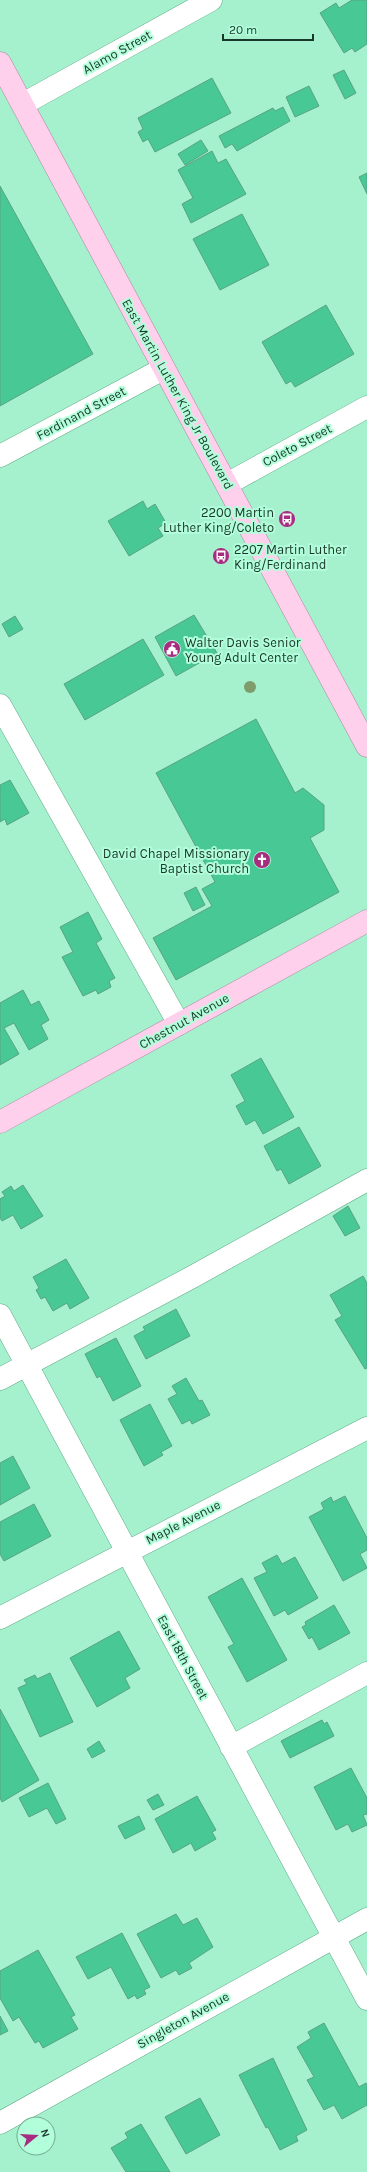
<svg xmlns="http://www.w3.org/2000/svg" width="367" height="2172" font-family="Karla,sans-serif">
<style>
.building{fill:#47c895;stroke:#59a382}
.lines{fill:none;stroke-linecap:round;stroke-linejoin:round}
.minor-casing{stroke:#61ab8a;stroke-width:23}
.major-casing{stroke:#ae87a0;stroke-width:23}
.minor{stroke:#fff;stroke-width:22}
.major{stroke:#fed0ec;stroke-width:22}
.tree{fill:#7e9d6b}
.labels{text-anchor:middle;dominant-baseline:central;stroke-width:4;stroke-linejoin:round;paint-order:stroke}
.street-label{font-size:13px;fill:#19382a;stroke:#b2feda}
.poi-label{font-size:13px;fill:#19382a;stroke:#b2feda;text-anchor:end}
</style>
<rect width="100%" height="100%" fill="#a5f1cd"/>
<path class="building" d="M352 0H367V44L355 52 352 48 344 53 320 13 336 3 339 8Z
M344 70 356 93 345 99 333 75Z
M212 78 231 113 155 152 148 139 143 142 138 132 143 129 138 118Z
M309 86 319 106 295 117 286 97Z
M283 107 290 121 237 151 232 144 225 148 219 136 273 108 275 111Z
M201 140 208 151 185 165 178 154Z
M212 151 218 163 226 159 246 194 191 223 182 204 193 198 178 170Z
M367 173V194L359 177Z
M0 186 93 354 0 406Z
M242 214 269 265 220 290 193 239Z
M326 305 354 354 295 387 291 381 286 384 262 342Z
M143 501 147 509 155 504 166 523 158 528 163 536 129 556 108 521Z
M194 615 217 653 176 676 155 637Z
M15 616 23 629 9 637 2 624Z
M143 639 164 675 85 720 64 684Z
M256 719 295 793 303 788 324 805V830L310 838 339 892 176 980 153 938 212 906 202 889 215 882 156 773Z
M10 780 29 813 7 825 5 819 0 822V785Z
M196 887 205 905 193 911 184 893Z
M88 912 102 939 96 943 115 978 109 981 111 987 98 994 96 990 83 996 62 957 73 952 60 927Z
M23 990 31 1005 39 1001 49 1020 41 1025 48 1039 29 1050 14 1023 4 1028 19 1054 0 1065V1003Z
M261 1058 294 1117 263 1134 255 1120 246 1125 236 1106 245 1101 231 1075Z
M299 1127 321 1166 289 1184 281 1169 277 1171 264 1146Z
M23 1185 43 1216 21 1229 13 1215 2 1221 0 1218V1199L5 1196 2 1192 11 1186 14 1191Z
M348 1206 360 1228 345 1236 333 1216Z
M66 1259 89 1298 70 1309 67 1303 53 1311 45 1297 41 1299 36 1290 39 1288 33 1277Z
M363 1276 367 1283V1368L365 1369 335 1320 342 1316 330 1295Z
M176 1309 190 1336 146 1359 134 1336 145 1330 143 1327Z
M116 1338 141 1386 113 1401 100 1376 97 1378 85 1354Z
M186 1378 199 1401 202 1400 210 1415 192 1424 190 1420 182 1424 168 1399 177 1394 172 1386Z
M150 1404 172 1446 161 1452 163 1455 144 1466 120 1420Z
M13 1456 30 1488 0 1505V1463Z
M345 1496 367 1538V1550L360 1554 367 1568 343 1581 309 1517 324 1509 321 1503 331 1497 333 1502Z
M34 1504 51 1536 4 1561 0 1554V1522Z
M277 1555 282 1564 295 1557 318 1598 288 1615 285 1610 274 1616 254 1578 267 1572 262 1563Z
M242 1578 287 1660 247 1682 228 1647 234 1644 208 1597Z
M334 1605 350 1633 319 1650 312 1637 309 1639 302 1627 306 1625 305 1622Z
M119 1631 140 1669 125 1678 130 1688 97 1707 70 1658Z
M50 1673 73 1722 40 1737 18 1688 27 1684 24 1680 35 1675 37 1679Z
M0 1709 39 1780 2 1802 0 1798Z
M322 1720 324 1724 327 1722 334 1736 290 1758 281 1741Z
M99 1741 105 1751 92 1758 87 1749Z
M351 1768 367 1798V1814L363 1815 367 1825 352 1832 348 1824 336 1830 314 1787Z
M48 1783 66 1819 56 1824 47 1808 29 1817 19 1798Z
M158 1794 164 1805 153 1810 147 1800Z
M197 1796 216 1830 212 1832 216 1839 195 1851 191 1843 173 1853 155 1819Z
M139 1816 145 1829 125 1839 118 1826Z
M176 1914 183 1925 197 1918 213 1947 189 1963 192 1968 179 1975 176 1970 161 1978 137 1934Z
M122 1933 150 1987 144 1990 146 1994 137 1999 135 1995 128 1999 111 1967 88 1979 76 1957Z
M38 1950 75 2015 71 2017 78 2029 43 2048 39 2041 35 2043 19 2017 13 2021 0 1998V1971Z
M0 2016 8 2031 0 2035Z
M324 2023 359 2087 366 2083 367 2085V2105L342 2119 334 2105 324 2110 307 2080 314 2077 297 2047 311 2038 308 2032Z
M273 2058 307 2130 296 2136 298 2141 280 2150 268 2127 266 2128 239 2075Z
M200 2098 220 2135 186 2154 165 2117Z
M141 2124 170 2172H126L111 2148 128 2138 125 2133Z"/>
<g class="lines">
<g class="minor-casing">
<path id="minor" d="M23 104 211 0
M0 456 163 369
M227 484 367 407
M0 705 179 1024
M0 1315 367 1999
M0 1379 194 1276 367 1180
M0 1618 367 1428
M231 1747 367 1673
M0 2123 367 1919"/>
</g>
<g class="major-casing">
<path id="major" d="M0 63 367 746
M0 1122 367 921"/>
</g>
<use href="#minor" class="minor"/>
<use href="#major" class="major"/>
</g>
<circle class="tree" cx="250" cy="687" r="6"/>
<defs>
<g id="bus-disc" transform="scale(0.9)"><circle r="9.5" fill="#a72d81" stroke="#b2feda"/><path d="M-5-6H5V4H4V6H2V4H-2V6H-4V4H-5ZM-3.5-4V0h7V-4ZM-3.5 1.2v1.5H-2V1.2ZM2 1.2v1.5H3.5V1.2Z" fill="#fff"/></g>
<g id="civic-disc" transform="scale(0.9)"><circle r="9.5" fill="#a72d81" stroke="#b2feda"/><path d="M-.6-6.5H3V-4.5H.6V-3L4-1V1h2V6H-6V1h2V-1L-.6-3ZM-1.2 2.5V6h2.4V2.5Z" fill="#fff"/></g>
<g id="church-disc" transform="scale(0.9)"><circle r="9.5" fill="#a72d81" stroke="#b2feda"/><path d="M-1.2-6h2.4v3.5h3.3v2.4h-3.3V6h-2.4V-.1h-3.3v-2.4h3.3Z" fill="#fff"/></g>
</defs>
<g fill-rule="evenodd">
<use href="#bus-disc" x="287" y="519"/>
<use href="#bus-disc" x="221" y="556"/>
<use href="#civic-disc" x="172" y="649"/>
<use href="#church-disc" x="262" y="860"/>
</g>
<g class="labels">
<g class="street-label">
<text transform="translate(117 52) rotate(-29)">Alamo Street</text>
<text transform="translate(178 394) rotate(61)">East Martin Luther King Jr Boulevard</text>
<text transform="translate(81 413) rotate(-28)">Ferdinand Street</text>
<text transform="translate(297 445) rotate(-28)">Coleto Street</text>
<text transform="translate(184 1021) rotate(-29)">Chestnut Avenue</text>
<text transform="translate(183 1522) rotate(-27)">Maple Avenue</text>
<text transform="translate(183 1657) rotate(62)">East 18th Street</text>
<text transform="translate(183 2020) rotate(-29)">Singleton Avenue</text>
</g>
<g class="poi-label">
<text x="274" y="512">2200 Martin<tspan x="274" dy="15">Luther King/Coleto</tspan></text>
<text x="234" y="549" text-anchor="start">2207 Martin Luther<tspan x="234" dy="15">King/Ferdinand</tspan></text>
<text x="185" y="642" text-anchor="start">Walter Davis Senior<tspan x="185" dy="15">Young Adult Center</tspan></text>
<text x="249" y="853">David Chapel Missionary<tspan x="249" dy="15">Baptist Church</tspan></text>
</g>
</g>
<g transform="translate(36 2136) rotate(72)"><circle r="19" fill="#b2feda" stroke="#75af94"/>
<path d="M0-3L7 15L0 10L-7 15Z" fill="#a72d81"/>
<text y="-6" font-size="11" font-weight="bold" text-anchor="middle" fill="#19382a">N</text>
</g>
<path d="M223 34v6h90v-6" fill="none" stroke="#19382a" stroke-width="2"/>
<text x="229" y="34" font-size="12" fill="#19382a" stroke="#b2feda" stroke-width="3" paint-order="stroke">20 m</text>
</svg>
